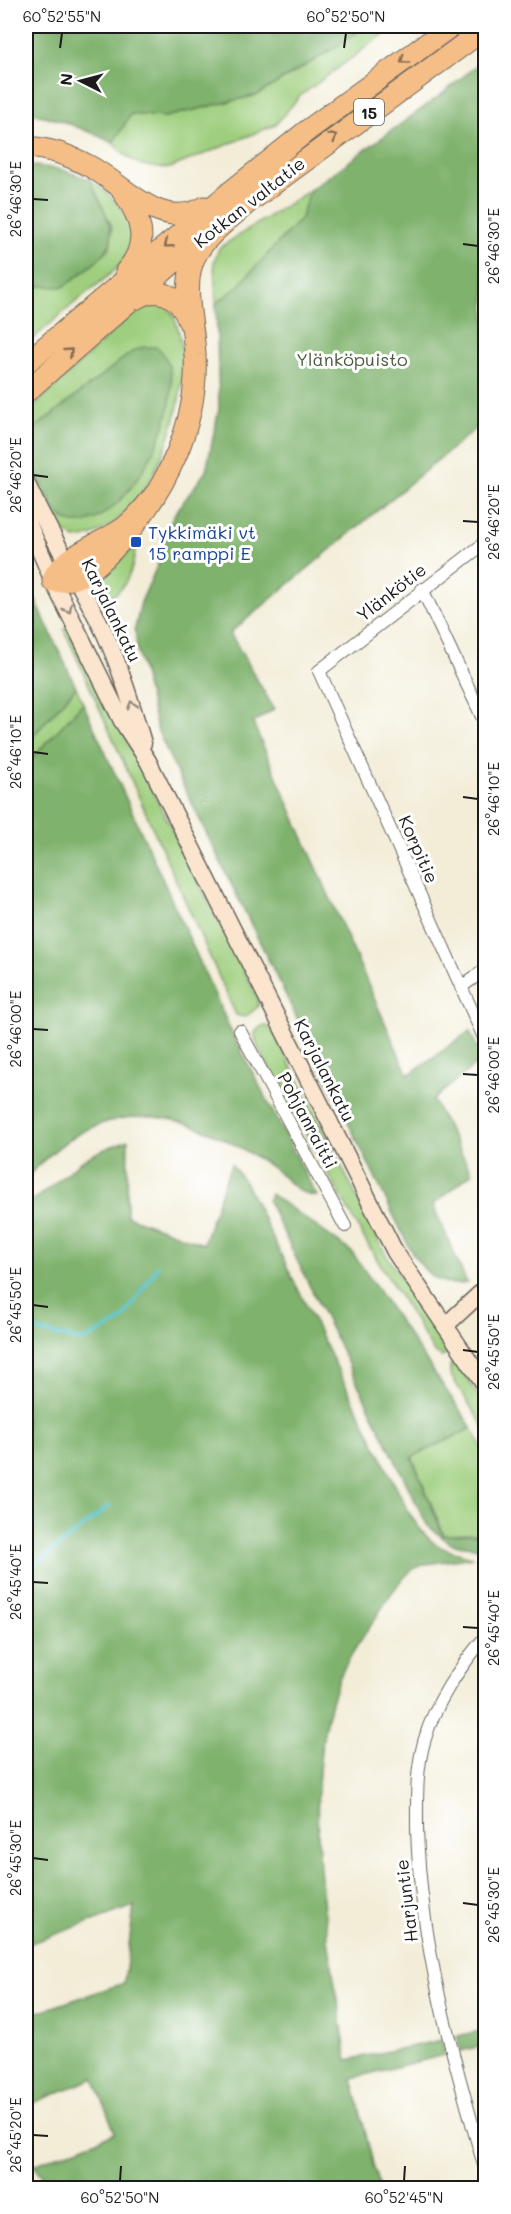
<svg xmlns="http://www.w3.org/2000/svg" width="511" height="2214" font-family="Mali,sans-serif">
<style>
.green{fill:#9fcf7e;stroke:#5e764d;stroke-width:1.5}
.forest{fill:#7fb26d;stroke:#4e6744;stroke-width:1.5}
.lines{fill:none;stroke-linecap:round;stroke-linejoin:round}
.stream{stroke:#57c5cc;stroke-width:4}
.street-casing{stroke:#67655e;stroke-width:14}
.secondary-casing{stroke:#67655e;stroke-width:19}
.highway-casing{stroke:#67655e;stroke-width:23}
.street{stroke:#fff;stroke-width:12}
.secondary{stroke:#fbe5cf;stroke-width:16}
.highway{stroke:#f6be87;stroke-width:21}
.oneway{stroke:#896d52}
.oneway2{stroke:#978b7e}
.ticks{fill:none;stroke:#1c1c1c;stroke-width:2}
.transit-dot{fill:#1a4fb4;stroke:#fff;stroke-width:2}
.labels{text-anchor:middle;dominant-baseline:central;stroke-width:6;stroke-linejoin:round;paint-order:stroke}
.shield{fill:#fff;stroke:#606060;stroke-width:1.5}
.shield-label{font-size:16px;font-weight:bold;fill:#1c1c1c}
.street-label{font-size:18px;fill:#1c1c1c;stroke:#fff}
.park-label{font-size:18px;fill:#4a5b3e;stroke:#fff}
.transit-label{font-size:18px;fill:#164399;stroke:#fff;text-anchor:start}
.neatline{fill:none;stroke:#1c1c1c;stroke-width:2}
.ticks-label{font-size:15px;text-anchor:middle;fill:#1c1c1c}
</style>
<rect width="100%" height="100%" fill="#fff"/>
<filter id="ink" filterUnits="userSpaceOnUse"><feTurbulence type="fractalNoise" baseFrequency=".0167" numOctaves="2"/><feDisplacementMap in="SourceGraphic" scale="12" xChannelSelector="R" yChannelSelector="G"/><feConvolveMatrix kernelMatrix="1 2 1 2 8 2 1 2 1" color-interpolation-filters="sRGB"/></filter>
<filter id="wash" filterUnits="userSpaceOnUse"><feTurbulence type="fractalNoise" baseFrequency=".008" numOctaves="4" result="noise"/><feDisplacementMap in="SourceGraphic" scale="24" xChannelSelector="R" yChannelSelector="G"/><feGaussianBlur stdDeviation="1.35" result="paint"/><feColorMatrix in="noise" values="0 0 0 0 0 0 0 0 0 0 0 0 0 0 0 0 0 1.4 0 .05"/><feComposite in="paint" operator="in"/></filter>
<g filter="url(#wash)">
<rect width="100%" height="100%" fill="#f3edd8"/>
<path class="green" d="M366 26H395L300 96 275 125 170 168C144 169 130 163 113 143L131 114 165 117 257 95 336 47Z
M89 179C113 195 146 226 126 257 116 272 99 283 85 294 65 311 45 328 26 345V288L35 286 63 287 110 248 112 227Z
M310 190 301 218 237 287 216 304 214 262 219 248Z
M149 301 166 304C212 363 155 532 76 539 56 532 28 478 26 457 24 443 26 428 26 414L142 304Z
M135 547C135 567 124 599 100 599 98 565 115 566 135 547Z
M69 626 258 999V1007L245 1017 236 1015 64 629Z
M76 687 83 703 26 765V744Z
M262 1026H267L276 1036 386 1255 452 1353 441 1357 434 1352 367 1243 258 1048 254 1033Z
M456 1360 485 1407V1429L450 1374V1365Z
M472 1428 485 1453V1534L444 1535 412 1457Z"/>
<path class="forest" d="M26 26H366L336 47 257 95 165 117 131 114 113 143C90 131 51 115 26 113Z
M485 58V421L230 633 274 709 253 723 408 1075 470 1031 482 1059 433 1100 472 1173 433 1205 467 1283C438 1288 426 1274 411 1251L174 767 157 729 137 649 135 628 141 602 158 564 162 539 174 515 206 471 219 409 216 304 237 287 301 218 310 190 446 91Z
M26 165 60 169 89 179C122 244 122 244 63 287L35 286 26 288Z
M144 347H157C209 394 106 564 58 514 52 508 49 498 45 490 37 472 25 455 26 435L133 351Z
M26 580 76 687 26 744Z
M83 703 231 1031 317 1196C300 1197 284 1176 271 1167 210 1126 145 1095 75 1136 56 1147 41 1163 26 1178V765Z
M128 1140 127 1216 203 1244 231 1164 245 1182 408 1511C428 1544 436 1548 473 1557 460 1560 425 1562 415 1568 398 1580 384 1605 373 1622 361 1640 348 1657 340 1677 294 1786 330 1946 347 2060L442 2040 445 2055 352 2078 379 2188H50L34 2165 115 2133 94 2078 26 2106V2016L124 1983 134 1906 26 1945V1204C47 1193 62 1175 82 1161 96 1151 112 1146 128 1140Z
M271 1194 352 1252 472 1428 412 1457 443 1535 485 1534V1549L451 1544 427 1525 268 1201Z
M485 2030V2045L461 2051 457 2036Z"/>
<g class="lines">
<path class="stream" d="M26 1328 83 1341 122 1320 158 1266
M26 1572 109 1506"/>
</g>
</g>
<g filter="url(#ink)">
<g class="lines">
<g class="street-casing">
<path id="street" d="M486 542 319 671 486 1042
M422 589 486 725
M461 987 486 969
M240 1031 345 1226
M486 1636C459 1668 435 1702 424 1742 416 1770 417 1799 417 1828 420 1946 453 2059 486 2172"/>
</g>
<g class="secondary-casing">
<path id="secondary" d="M26 482C49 534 80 582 105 634 121 669 132 706 143 743
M26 518 53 581 122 721 148 761 395 1252 486 1386
M445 1326 486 1288"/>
</g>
<g class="highway-casing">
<path id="highway" d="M26 147C48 148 71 156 91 167 127 187 160 232 205 207
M123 192C142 219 150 245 126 271
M242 207 486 28
M135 299C159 284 180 296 189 322
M26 363 229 193 308 130 451 26
M26 392 200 239
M156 493C147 505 137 517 125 527 107 541 56 559 53 581 81 584 103 561 121 541 165 491 199 424 195 355 194 326 183 292 192 264 200 238 233 217 253 198"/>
</g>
<use href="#street" class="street"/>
<use href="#secondary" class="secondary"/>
<use href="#highway" class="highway"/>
</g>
<defs><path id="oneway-chevron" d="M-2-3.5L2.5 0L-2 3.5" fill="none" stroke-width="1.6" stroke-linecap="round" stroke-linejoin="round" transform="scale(1.5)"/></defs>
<g class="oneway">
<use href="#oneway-chevron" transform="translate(404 60) rotate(144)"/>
<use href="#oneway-chevron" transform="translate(333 137) rotate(-36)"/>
<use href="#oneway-chevron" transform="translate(168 244) rotate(141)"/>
<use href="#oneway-chevron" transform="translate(69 352) rotate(-41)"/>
</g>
<g class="oneway2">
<use href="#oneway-chevron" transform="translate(68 609) rotate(61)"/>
<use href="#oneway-chevron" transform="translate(132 705) rotate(-107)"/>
</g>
</g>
<path class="ticks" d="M60 48 62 33M344 48 346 33M33 199 48 200M463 244 478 246M33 475 48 477M463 521 478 522M33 752 48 754M463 797 478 799M33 1029 48 1030M463 1074 478 1075M33 1305 48 1307M463 1350 478 1352M33 1582 48 1583M463 1627 478 1628M33 1858 48 1860M463 1903 478 1905M33 2135 48 2136M120 2181 121 2166M404 2181 405 2166"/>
<rect class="transit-dot" x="130" y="536" width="12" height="12" rx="3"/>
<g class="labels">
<rect class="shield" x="354" y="99" width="30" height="26" rx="4.5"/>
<g class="shield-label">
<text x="369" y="112">15</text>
</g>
<g class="street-label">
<text transform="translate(249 202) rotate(-38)">Kotkan valtatie</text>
<text transform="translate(391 592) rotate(-38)">Ylänkötie</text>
<text transform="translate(112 610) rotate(64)">Karjalankatu</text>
<text transform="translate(419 849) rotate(66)">Korpitie</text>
<text transform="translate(325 1070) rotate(63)">Karjalankatu</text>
<text transform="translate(308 1120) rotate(62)">Pohjanraitti</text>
<text transform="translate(406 1901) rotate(-97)">Harjuntie</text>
</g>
<g class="park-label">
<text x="352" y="359">Ylänköpuisto</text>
</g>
<g class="transit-label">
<text x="148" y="532">Tykkimäki vt<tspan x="148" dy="21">15 ramppi E</tspan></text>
</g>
</g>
<rect width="511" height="2214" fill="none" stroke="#fff" stroke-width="66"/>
<g transform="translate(81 81) rotate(276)" stroke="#ffffff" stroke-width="4.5" paint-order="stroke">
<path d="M0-4.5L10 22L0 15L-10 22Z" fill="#1c1c1c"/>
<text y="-9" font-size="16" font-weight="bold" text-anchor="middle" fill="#1c1c1c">N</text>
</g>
<rect x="33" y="33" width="445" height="2148" class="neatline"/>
<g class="ticks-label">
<text x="62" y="22">60°52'55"N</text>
<text x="346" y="22">60°52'50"N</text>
<text transform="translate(16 199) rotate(-90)" y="5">26°46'30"E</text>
<text transform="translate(494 246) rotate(-90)" y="5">26°46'30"E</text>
<text transform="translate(16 475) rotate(-90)" y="5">26°46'20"E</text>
<text transform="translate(494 522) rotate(-90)" y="5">26°46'20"E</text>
<text transform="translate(16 752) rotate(-90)" y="5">26°46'10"E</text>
<text transform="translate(494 799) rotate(-90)" y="5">26°46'10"E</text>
<text transform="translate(16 1029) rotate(-90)" y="5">26°46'00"E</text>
<text transform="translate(494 1075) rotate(-90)" y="5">26°46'00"E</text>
<text transform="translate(16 1305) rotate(-90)" y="5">26°45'50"E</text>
<text transform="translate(494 1352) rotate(-90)" y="5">26°45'50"E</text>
<text transform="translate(16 1582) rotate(-90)" y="5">26°45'40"E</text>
<text transform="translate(494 1628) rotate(-90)" y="5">26°45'40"E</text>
<text transform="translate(16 1858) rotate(-90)" y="5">26°45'30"E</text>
<text transform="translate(494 1905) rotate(-90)" y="5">26°45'30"E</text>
<text transform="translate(16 2135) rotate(-90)" y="5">26°45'20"E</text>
<text x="120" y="2203">60°52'50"N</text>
<text x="404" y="2203">60°52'45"N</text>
</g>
</svg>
